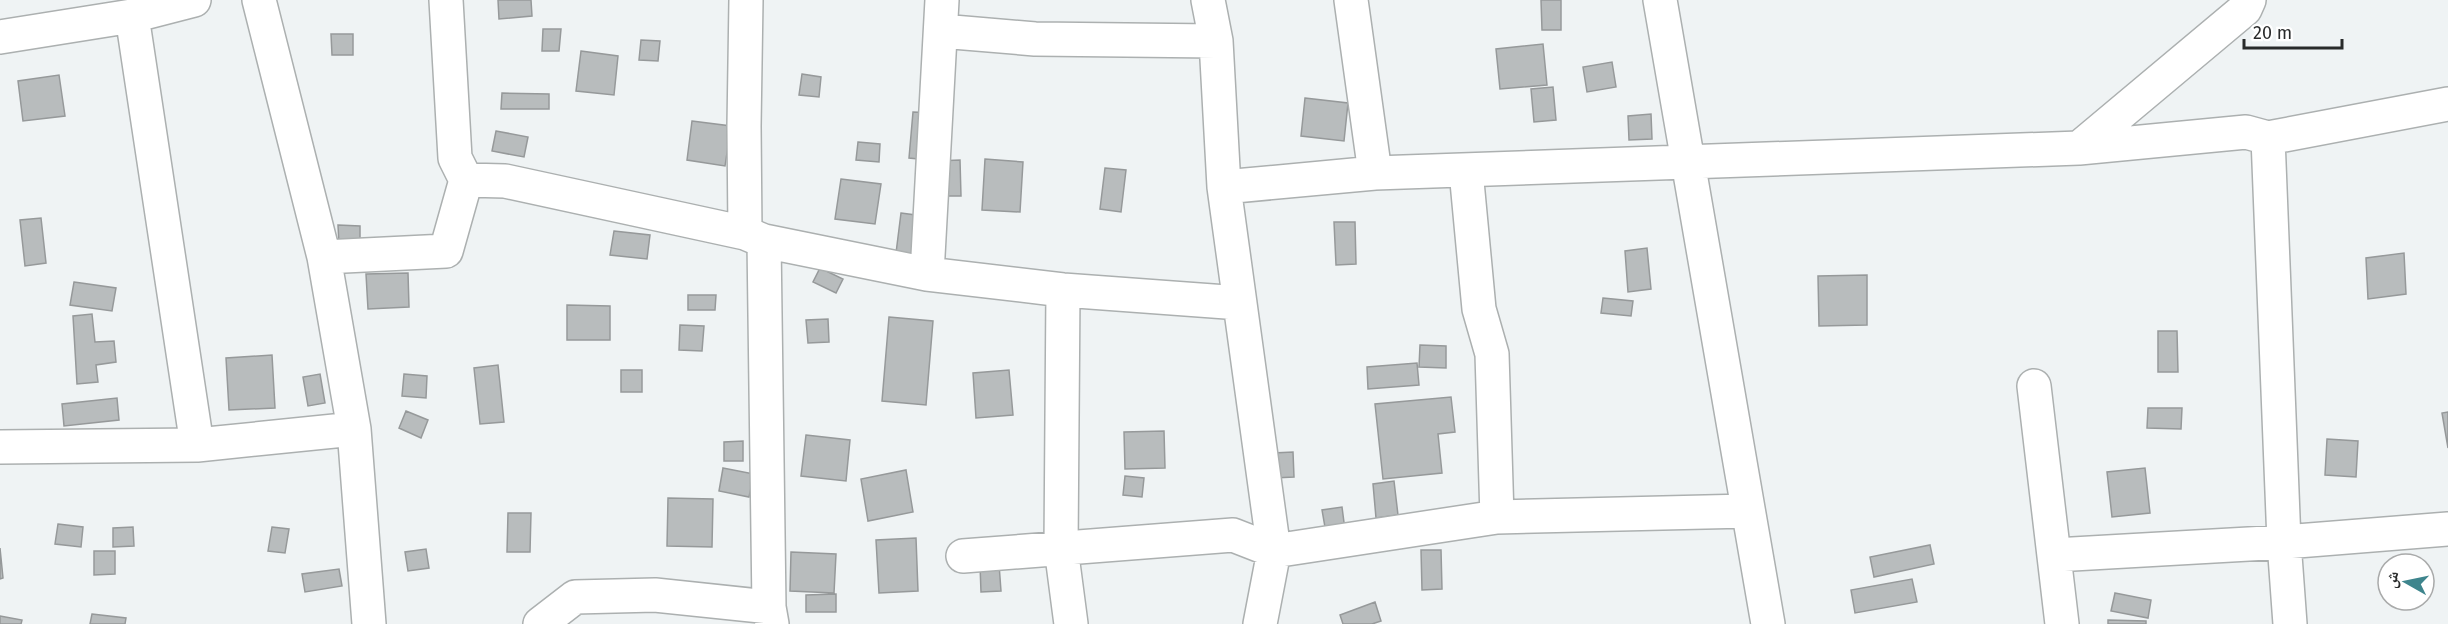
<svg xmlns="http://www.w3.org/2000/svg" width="2448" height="624" font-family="'Fira Sans','Noto Naskh Arabic',sans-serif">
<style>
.building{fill:#b8bcbd;stroke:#96999a;stroke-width:1.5}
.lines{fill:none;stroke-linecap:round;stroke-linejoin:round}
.minor-casing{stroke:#acb0b0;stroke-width:36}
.minor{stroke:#fff;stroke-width:33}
</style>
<rect width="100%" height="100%" fill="#eff3f4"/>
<path class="building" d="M498 0H531L532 16 499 19Z
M1541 0H1561V30H1542Z
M543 29H561L559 51H542Z
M331 34H353V55H332Z
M641 40 660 41 658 61 639 60Z
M1543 44 1547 85 1500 89 1496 49Z
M581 51 618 56 614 95 576 91Z
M1612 62 1616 87 1587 92 1583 67Z
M802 74 821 77 819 97 799 95Z
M59 75 65 116 23 121 18 81Z
M1553 87 1556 120 1534 122 1531 89Z
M502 93 549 94V109H501Z
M1305 98 1348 103 1344 141 1301 136Z
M913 112 933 113 928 160 909 158Z
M1651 114 1652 139 1629 140 1628 116Z
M692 121 731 126 725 166 687 160Z
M496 131 528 137 524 157 492 151Z
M858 142 880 144 879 162 856 160Z
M985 159 1023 162 1020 212 982 210Z
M960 160 961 196H937L936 161Z
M1105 168 1126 170 1121 212 1100 209Z
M841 179 881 184 875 224 835 219Z
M901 213 923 216 918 256 896 253Z
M41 218 46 263 25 266 20 220Z
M1334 222H1355L1356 264 1336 265Z
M338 225 360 226V245H339Z
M614 231 650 235 647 259 610 255Z
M1647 248 1651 289 1628 292 1625 251Z
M2404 253 2406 294 2368 299 2366 258Z
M820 268 843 279 836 293 813 282Z
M408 273 409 307 368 309 366 274Z
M1867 275V325L1819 326 1818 276Z
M74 282 116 288 112 311 70 305Z
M688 295H716L715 310H688Z
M1603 298 1633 301 1631 316 1601 313Z
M567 305 610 306V340H567Z
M92 314 95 342 114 341 116 362 96 365 98 382 77 384 73 316Z
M889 317 933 321 926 405 882 401Z
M828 319 829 342 808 343 806 320Z
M680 325 704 326 702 351 679 350Z
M2158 331H2177L2178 372H2158Z
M1420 345 1446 346V368L1419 367Z
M272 355 275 408 229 410 226 358Z
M1417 363 1419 385 1368 389 1367 367Z
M498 365 504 422 480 424 474 368Z
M621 370H642V392H621Z
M1009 370 1013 415 976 418 973 373Z
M320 374 325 403 308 406 303 377Z
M404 374 427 376 426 398 402 396Z
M1451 397 1455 432 1438 434 1442 473 1383 479 1375 404Z
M117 398 119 420 64 426 62 404Z
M2148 408H2182L2181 429 2147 428Z
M406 411 428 420 421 438 399 428Z
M2448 412V448L2442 413Z
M1164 431 1165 468 1125 469 1124 432Z
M806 435 850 440 846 481 801 476Z
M2327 439 2358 441 2356 477 2325 475Z
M743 441V461H724V442Z
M1293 452 1294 477 1274 478 1273 453Z
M723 468 754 474 749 497 719 491Z
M2145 468 2150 513 2112 517 2107 472Z
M906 470 913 512 868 521 861 479Z
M1125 476 1144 478 1142 497 1123 495Z
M1394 481 1398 515 1376 518 1373 484Z
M668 498 713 499 712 547 667 546Z
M1342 507 1345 530 1326 533 1322 510Z
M508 513H531L530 552H507Z
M58 524 83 527 81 547 55 544Z
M133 527 134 546 113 547V528Z
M272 527 289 529 285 553 268 551Z
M916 538 918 591 879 593 876 540Z
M1930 545 1934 564 1874 577 1870 557Z
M0 548 3 578 0 579Z
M426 549 429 568 408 571 405 552Z
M1421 550H1441L1442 589 1422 590Z
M94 551H115V574L94 575Z
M791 552 836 554 834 593 790 591Z
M999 564 1001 591 981 592 980 565Z
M339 569 342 586 305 592 302 574Z
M1912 579 1917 602 1855 613 1851 590Z
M2115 593 2151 600 2148 618 2111 611Z
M836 594V612H806V595Z
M1375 602 1381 621 1372 624H1343L1340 615Z
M92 614 126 618 125 624H90Z
M0 616 22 620 21 624H0Z
M2108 620 2146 621V624H2108Z"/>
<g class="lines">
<g class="minor-casing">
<path id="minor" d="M259 0 324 257 354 429 369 624
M746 0 744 126 745 233 764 241 769 607 772 624
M1208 0 1216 41 1224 187 1274 551 1260 624
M1351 0 1375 173
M1660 0 1768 624
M132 16 197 445
M941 31 1035 39 1216 41
M0 37 132 16 194 0
M2268 138 2284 542 2290 624
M2079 148 2245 9 2249 0
M1466 171 1479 309 1492 354 1497 517
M466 180 505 181 745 233
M1224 187 1375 173 2079 148 2246 132 2268 138 2448 104
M764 241 927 274 1063 290 1240 303
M324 257 446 251 466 180 455 158 446 0
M927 274 942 0
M1063 290 1061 548 1071 624
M2034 386 2062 624
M0 447 197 445 354 429
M2055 555 2284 542 2448 529
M963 556 1233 535 1274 551 1497 517 1748 511
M540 624 575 597 655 595 769 607"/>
</g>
<use href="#minor" class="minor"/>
</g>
<g transform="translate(2406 582) rotate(279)"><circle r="28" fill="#ffffff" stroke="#a9aaaa" stroke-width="1.5"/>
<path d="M0-4.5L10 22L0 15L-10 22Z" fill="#3e858d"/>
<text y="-9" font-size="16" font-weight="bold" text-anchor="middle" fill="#282a2a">ش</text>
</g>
<path d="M2244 39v9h98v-9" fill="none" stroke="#282a2a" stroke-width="3"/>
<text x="2253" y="39" font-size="18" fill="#282a2a" stroke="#ffffff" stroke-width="4.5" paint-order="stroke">20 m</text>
</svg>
